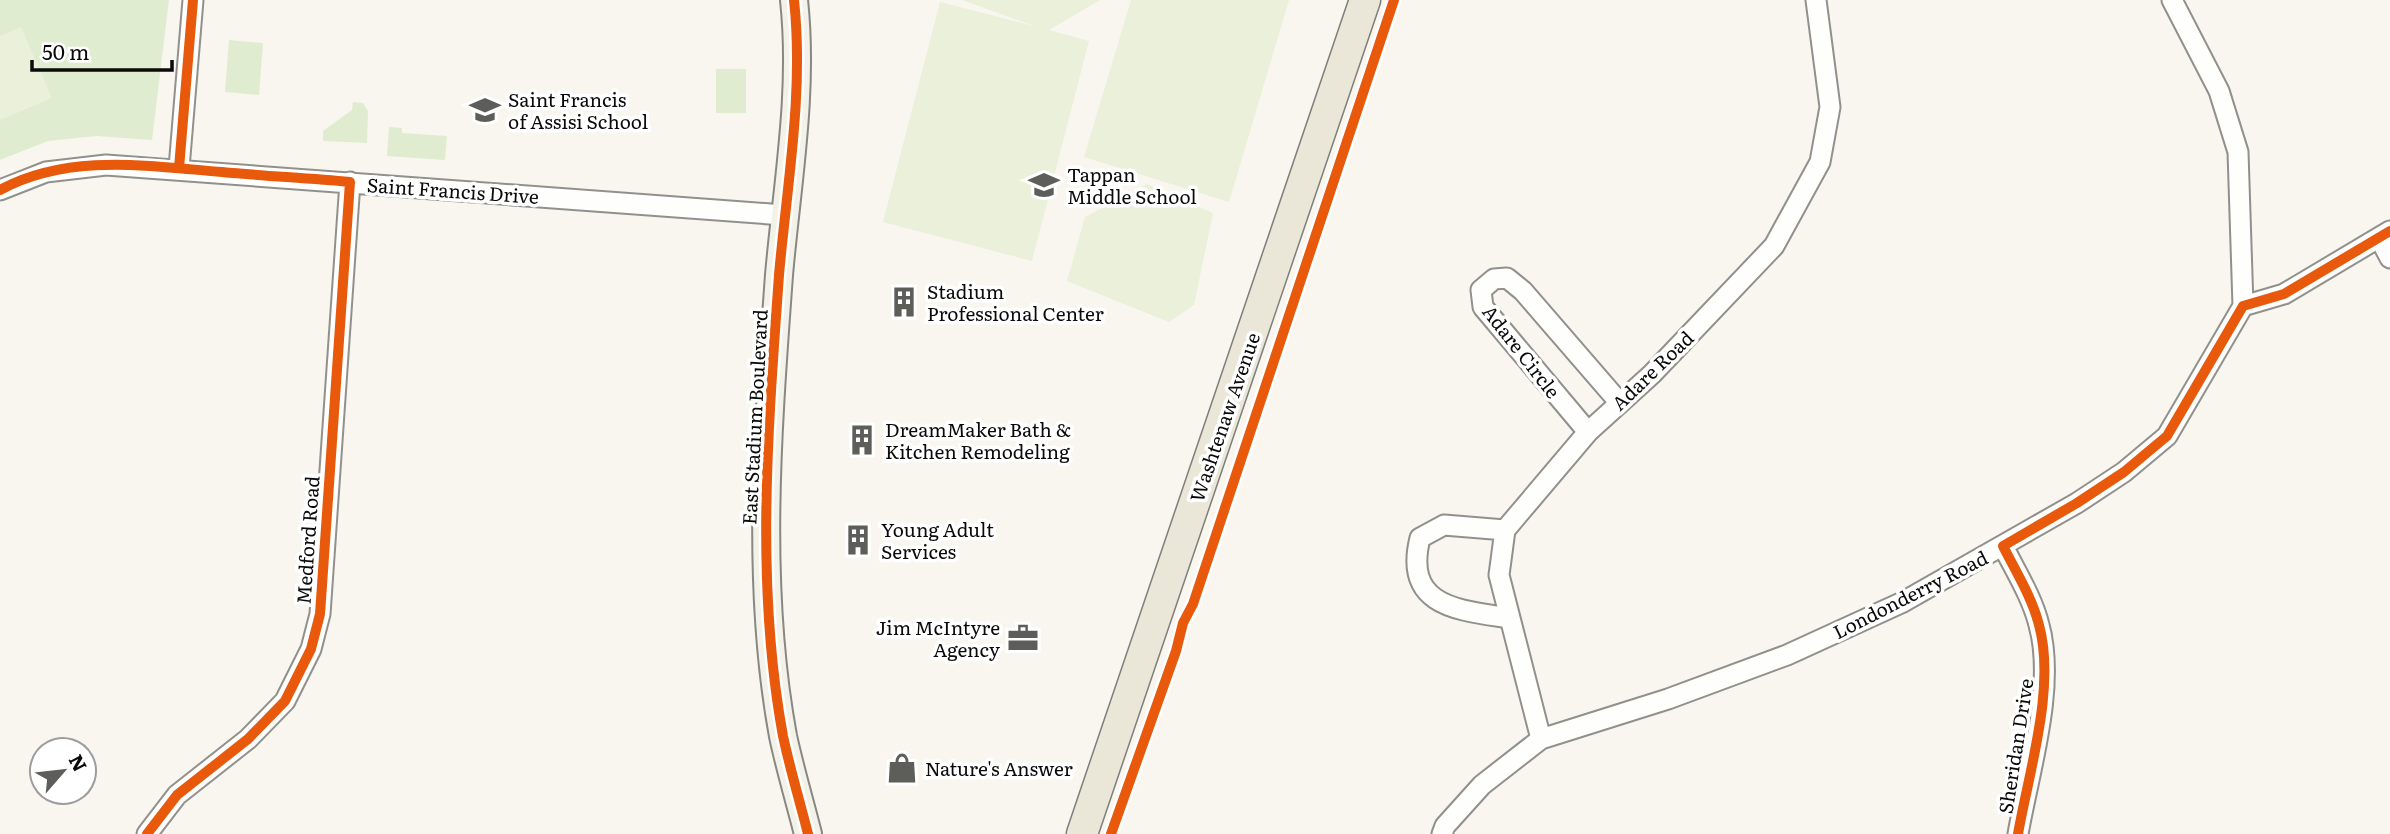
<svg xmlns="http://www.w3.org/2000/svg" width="2390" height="834" font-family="Literata,serif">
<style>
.green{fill:#e0ecd0}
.pitch{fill:#eaf0d9}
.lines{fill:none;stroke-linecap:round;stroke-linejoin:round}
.street-casing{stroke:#91908d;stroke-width:23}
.secondary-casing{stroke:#888783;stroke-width:30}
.primary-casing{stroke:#7e7e7a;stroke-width:33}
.street{stroke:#fefefc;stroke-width:19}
.secondary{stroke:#f3f2e8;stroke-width:26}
.primary{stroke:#eae6d8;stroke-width:30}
.cycleway-casing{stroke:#fff;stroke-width:15}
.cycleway{stroke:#e8590c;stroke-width:10}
.labels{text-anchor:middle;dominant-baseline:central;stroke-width:7;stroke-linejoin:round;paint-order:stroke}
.poi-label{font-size:19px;fill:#0a0a0a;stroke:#fff;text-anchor:start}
.street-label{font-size:19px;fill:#0a0a0a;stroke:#fff}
</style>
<rect width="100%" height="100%" fill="#f8f6ee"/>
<path class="green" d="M0 0H169L152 140 96 136 48 141 0 160Z
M229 40 263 43 259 95 225 92Z
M716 69H746V113H716Z
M353 102 363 103 368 111 367 143 323 141V131L352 110Z
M389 127 402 128V133L447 136 445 160 387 156Z"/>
<path class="pitch" d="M962 0H1100L1049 30 1089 41 1032 261 883 222 940 2 1037 27Z
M1131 0H1289L1229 202 1084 157Z
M21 27 52 98 0 120V36Z
M1147 184 1213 213 1194 305 1169 322 1067 281 1085 217Z"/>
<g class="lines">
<g class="street-casing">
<path id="street" d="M2172 0 2219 91 2238 152 2243 306
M179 168 193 0
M0 190 46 172 106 165 784 215
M2380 239 2390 258
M1588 432 1483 307 1481 290 1494 279 1507 278 1523 291 1619 402
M1505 530 1444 525 1420 538C1403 607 1458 610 1509 618
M2003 546C2016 572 2032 597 2039 625 2056 687 2029 771 2018 834
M1541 739 1499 575 1505 530 1588 432 1652 374 1774 246 1820 162 1830 107 1816 0
M147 834 177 795 248 739 285 701 311 649 320 614 350 182
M1442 834 1445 826 1482 785 1541 739 1668 699 1787 655 1903 602 2077 503 2124 472 2167 436 2243 306 2284 294 2390 231"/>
</g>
<g class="secondary-casing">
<path id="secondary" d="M794 0C804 92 787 184 779 275 768 428 755 584 783 736 790 769 800 802 808 834"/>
</g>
<g class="primary-casing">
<path id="primary" d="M1082 834 1365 0"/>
</g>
<use href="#street" class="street"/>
<use href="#secondary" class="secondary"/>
<use href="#primary" class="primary"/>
<g class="cycleway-casing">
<path id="cycleway" d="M794 0C804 92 787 184 779 275 768 428 755 584 783 736 790 769 800 802 808 834
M179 168 193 0
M0 190C69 153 147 166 222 172 264 176 307 178 350 182L320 614 311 649 285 701 248 739 177 795 147 834
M1111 834 1176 651 1183 623 1193 604 1394 0
M2018 834C2029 771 2056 687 2039 625 2032 597 2016 572 2003 546L2077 503 2124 472 2167 436 2243 306 2284 294 2390 231"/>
</g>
<use href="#cycleway" class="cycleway"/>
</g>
<defs>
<g id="school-bare" transform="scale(2.415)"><path d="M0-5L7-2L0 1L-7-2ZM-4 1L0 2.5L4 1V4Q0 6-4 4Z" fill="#5d5d5a" stroke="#fff" stroke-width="2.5" paint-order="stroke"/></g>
<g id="building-bare" transform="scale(2.415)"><path d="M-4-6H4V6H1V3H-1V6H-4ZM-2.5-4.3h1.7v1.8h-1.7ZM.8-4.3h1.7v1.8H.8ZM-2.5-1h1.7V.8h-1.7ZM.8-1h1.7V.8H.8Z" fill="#5d5d5a" stroke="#fff" stroke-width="2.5" paint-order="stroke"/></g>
<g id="office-bare" transform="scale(2.415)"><path d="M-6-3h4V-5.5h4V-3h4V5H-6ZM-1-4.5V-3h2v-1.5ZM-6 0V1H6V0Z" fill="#5d5d5a" stroke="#fff" stroke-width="2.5" paint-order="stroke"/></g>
<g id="shop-bare" transform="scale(2.415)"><path d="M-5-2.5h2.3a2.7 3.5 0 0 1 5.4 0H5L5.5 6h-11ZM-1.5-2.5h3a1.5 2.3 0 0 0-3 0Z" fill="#5d5d5a" stroke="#fff" stroke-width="2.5" paint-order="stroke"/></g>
</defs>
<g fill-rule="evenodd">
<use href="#school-bare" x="485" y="110"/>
<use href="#school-bare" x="1044" y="185"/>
<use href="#building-bare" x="904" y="302"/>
<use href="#building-bare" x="862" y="440"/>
<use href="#building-bare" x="858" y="540"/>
<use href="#office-bare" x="1023" y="638"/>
<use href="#shop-bare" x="902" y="768"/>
</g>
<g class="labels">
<g class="poi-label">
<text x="508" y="99">Saint Francis<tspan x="508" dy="22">of Assisi School</tspan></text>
<text x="1067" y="174">Tappan<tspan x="1067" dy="22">Middle School</tspan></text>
<text x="927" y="291">Stadium<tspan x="927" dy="22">Professional Center</tspan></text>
<text x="885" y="429">DreamMaker Bath &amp;<tspan x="885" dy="22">Kitchen Remodeling</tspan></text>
<text x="881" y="529">Young Adult<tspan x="881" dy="22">Services</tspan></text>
<text x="1000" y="627" text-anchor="end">Jim McIntyre<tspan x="1000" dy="22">Agency</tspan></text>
<text x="925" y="768">Nature's Answer</text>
</g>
<g class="street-label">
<text transform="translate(453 190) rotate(4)">Saint Francis Drive</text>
<text transform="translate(1522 351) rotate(52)">Adare Circle</text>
<text transform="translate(1652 370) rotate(-44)">Adare Road</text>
<text transform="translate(754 417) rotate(-87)">East Stadium Boulevard</text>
<text transform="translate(1224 417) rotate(-71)">Washtenaw Avenue</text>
<text transform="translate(307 540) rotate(-86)">Medford Road</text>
<text transform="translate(1910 594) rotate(-27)">Londonderry Road</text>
<text transform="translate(2015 746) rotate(-81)">Sheridan Drive</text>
</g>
</g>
<g transform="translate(63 771) rotate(62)"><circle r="33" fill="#ffffff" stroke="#9d9d9d" stroke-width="2"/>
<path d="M0-5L12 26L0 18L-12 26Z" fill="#5d5d5a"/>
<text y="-10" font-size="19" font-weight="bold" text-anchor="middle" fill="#0a0a0a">N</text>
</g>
<path d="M32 60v10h140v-10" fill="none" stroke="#0a0a0a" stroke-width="3.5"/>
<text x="42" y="60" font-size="21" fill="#0a0a0a" stroke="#ffffff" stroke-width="5" paint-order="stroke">50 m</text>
</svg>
